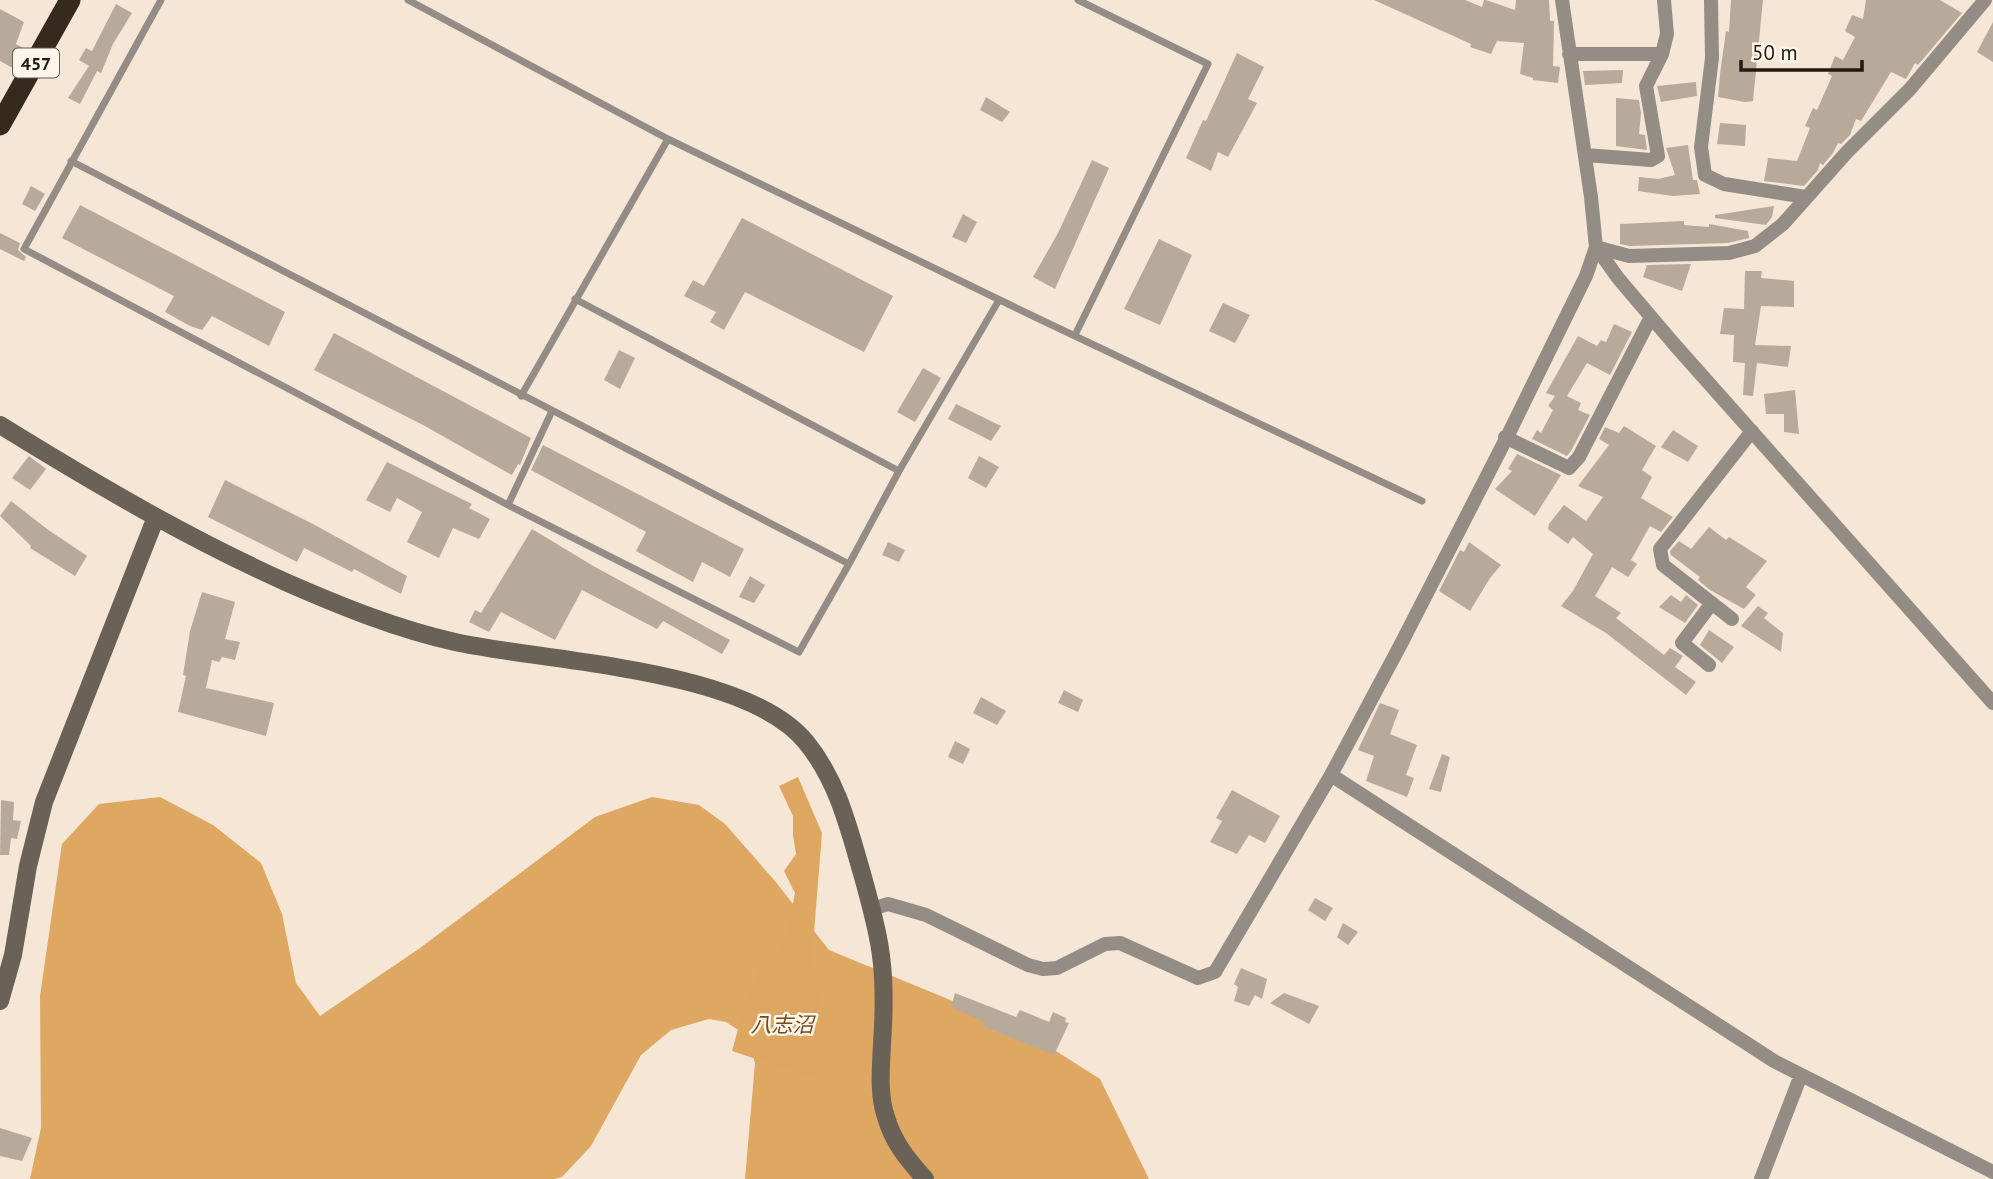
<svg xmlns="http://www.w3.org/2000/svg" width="1993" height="1179" font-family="'PT Sans','Noto Sans JP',sans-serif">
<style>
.forest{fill:#dea762}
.water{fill:#dda762}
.building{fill:#b8aa9a}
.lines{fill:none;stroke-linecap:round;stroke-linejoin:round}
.lane{stroke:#938d86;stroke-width:7}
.street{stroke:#938d86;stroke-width:14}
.secondary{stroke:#6a6157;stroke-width:18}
.highway{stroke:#352a1d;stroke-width:21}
.labels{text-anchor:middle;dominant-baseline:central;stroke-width:5;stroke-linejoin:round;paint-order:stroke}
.shield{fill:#fdf4ea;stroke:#625b54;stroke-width:2}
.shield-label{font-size:18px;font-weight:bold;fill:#201a14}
.water-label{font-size:21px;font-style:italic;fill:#724d19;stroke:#fdf4ea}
</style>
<rect width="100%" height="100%" fill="#f5e6d5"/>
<path class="forest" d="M160 797 213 825 261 863 282 914 296 983 320 1016 420 948 595 817 652 797 699 805 725 824 775 881 829 950 1023 1030 1100 1079 1149 1179H745L755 1063 746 1035 726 1022 709 1019 671 1030 641 1055 591 1146 562 1177 554 1179H30L41 1128 40 996 62 844 99 804Z"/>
<path class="water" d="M798 777 822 833 812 957 825 1031V1082L732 1051 745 1004 760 968 780 948 788 929 795 893 784 871 796 854 793 836V816L779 786Z"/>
<path class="building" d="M1374 0H1465L1482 7 1484 0H1486L1515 10 1516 0H1549L1550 21H1554L1553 66 1560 67 1558 83 1533 80V78L1520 74 1524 43 1497 41 1491 54 1470 47 1471 44Z
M1731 0H1763L1753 101 1745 102 1718 97 1720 74 1726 31 1729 32Z
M1866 0H1940L1962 13 1918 65 1915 63 1906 79 1891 72 1861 121 1856 119 1850 135 1841 144 1838 143 1833 153 1823 165 1820 163 1818 170 1804 186 1764 181 1768 158 1797 161 1810 128 1805 126 1813 108 1817 110 1832 76 1828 74 1835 56 1843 60 1855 37 1845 31 1852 15 1863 19Z
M116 4 132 13 113 44 101 73 97 71 80 104 68 98 89 66 79 60 86 48 92 51Z
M0 9 24 22 16 44 27 50 16 70 0 61Z
M1993 22V62L1977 52Z
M1237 53 1264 67 1248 99 1257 103 1228 157 1218 152 1211 171 1186 158 1203 120 1206 121Z
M1623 70 1622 83 1585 85 1583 71Z
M1696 82 1697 96 1661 102 1657 86Z
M986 97 1010 112 1002 122 980 110Z
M1616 98 1639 100 1641 113 1639 134 1645 135 1647 150 1616 146Z
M1720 123 1746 125 1745 146 1717 144Z
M1688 145 1693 180H1697L1700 194 1673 196 1638 191 1639 177 1658 179 1675 175 1666 148Z
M1092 160 1109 168 1055 289 1033 277 1058 233Z
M31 186 45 194 35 211 22 204Z
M80 205 285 312 269 346 212 316 202 330 190 326 165 312 174 296 62 238Z
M1774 206 1772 217 1766 225 1715 218V215Z
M963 214 977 222 966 243 952 237Z
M742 218 893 296 864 352 745 292 724 330 710 322 716 312 684 296 693 280 704 286Z
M1684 221V225L1709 227V224L1748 231 1749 238 1728 243 1630 246 1620 244V224Z
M0 233 20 243 18 250 26 257 24 261 0 249Z
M1159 239 1192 255 1160 325 1124 309Z
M1691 264 1682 291 1643 277 1647 265Z
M1745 271H1762L1761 278 1794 281V307L1761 306 1755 345 1791 346 1788 367 1757 363 1753 396 1743 395 1745 363 1733 362 1734 335 1720 334 1724 308 1744 309Z
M1223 303 1250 315 1235 343 1209 331Z
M1614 324 1632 332 1610 375 1587 363 1567 396 1581 403 1578 410 1590 415 1571 451 1567 456 1532 439 1537 430 1541 433 1553 410 1548 406 1555 396 1546 393 1578 336 1597 346 1601 340 1606 342Z
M334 333 531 438 520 465 518 464 512 475 423 425 314 370Z
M619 350 635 358 620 389 604 380Z
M923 368 941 378 915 422 897 412Z
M1795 390 1799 434 1784 432V414H1766L1764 394Z
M956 404 1001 426 991 441 948 419Z
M1624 426 1656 446 1642 470 1652 477 1641 498 1673 517 1661 532 1650 526 1631 560 1637 564 1628 577 1612 567 1595 596 1621 613 1616 618 1664 655 1670 648 1683 656 1675 667 1696 682 1686 695 1606 633 1561 606 1573 591 1593 554 1573 537 1568 544 1548 529 1549 524 1564 505 1586 521 1603 497 1578 486 1609 445 1599 439 1605 427 1619 433Z
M1673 430 1698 446 1688 462 1661 447Z
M543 445 744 549 730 577 702 562 693 582 636 551 646 532 531 470Z
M1517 454 1561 475 1535 516 1495 489 1512 471 1508 469Z
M29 456 46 469 30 490 12 478Z
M979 456 999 467 986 488 968 478Z
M387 462 472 504 469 508 490 519 479 539 453 528 439 558 407 542 422 512 397 498 390 512 366 500Z
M225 480 315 525 407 576 401 594 354 569 352 572 304 548 297 562 208 517Z
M11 501 47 529 87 556 75 576 30 548 31 546 0 516Z
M1709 527 1726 540 1729 537 1767 561 1746 587 1756 595 1744 609 1710 590 1698 580 1700 577 1671 555 1670 551 1679 541 1691 549Z
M532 529 595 567 730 640 722 654 663 621 657 629 582 590 555 640 501 612 489 632 469 622 475 610 481 613Z
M888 542 905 550 899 562 882 555Z
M1469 542 1501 565 1490 578 1470 611 1439 591 1460 550 1464 552Z
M750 576 765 585 754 603 739 597Z
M202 592 235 602 225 639 240 642 235 660 222 657 219 662 212 660 206 688 274 703 266 736 178 712 186 676 183 675 190 631Z
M1671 595 1681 602 1686 595 1698 605 1685 623 1659 607Z
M1758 606 1768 613 1764 618 1783 633 1781 652 1741 626Z
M1709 630 1734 647 1722 663 1700 645Z
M1064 690 1083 700 1078 712 1058 703Z
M981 697 1006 711 997 725 973 713Z
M1380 703 1399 710 1390 734 1417 745 1406 775 1414 778 1407 797 1366 781 1374 756 1358 750Z
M955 741 970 749 963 764 948 757Z
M1442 754 1450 757 1441 792 1429 789Z
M1232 790 1280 816 1265 843 1249 835 1237 854 1210 842 1222 821 1216 818Z
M1 800 14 802 13 820 21 821 17 839 11 838 9 855H0Z
M1315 898 1333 908 1325 921 1308 910Z
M1343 923 1358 932 1348 945 1337 937Z
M1241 968 1267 979 1262 999 1255 995 1249 1006 1234 1001 1238 987 1234 984Z
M955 993 1016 1017 1020 1010 1049 1022 1053 1012 1066 1018 1065 1022 1069 1023 1054 1055 983 1026 984 1022 951 1007Z
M1284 993 1319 1006 1309 1024 1270 1003Z
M0 1128 32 1138 22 1161 0 1156Z"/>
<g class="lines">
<path class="lane" d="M161 0 24 249 508 505 799 652 849 564 899 471 999 300
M408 0 668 139 1035 317 1422 501
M71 161 849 564
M575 299 899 471
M1075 335 1208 64 1078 0
M521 396 668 139
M508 505 552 411"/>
<path class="street" d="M1711 0 1712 58 1701 147 1705 175 1724 184 1806 197
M1569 54H1662
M1585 155 1651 160 1658 156 1646 86 1662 54 1667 34 1664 0
M1596 247 1618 278 1674 344 1993 703
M1596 247 1629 256 1729 253 1755 246 1783 224 1847 152 1910 89 1985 0
M1505 437 1569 468 1579 457 1651 317
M1732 619 1663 565 1660 549 1752 431
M1709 665 1682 643 1712 603
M1331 775 1774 1061 1993 1172
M872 909 888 904 926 915 1028 965 1043 969 1057 968 1105 944 1120 943 1198 978 1215 972 1331 775 1402 642 1509 433 1586 276 1596 247 1591 197 1562 0
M1761 1179 1801 1075"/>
<path class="secondary" d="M0 425C94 483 189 539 290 584 343 607 397 629 455 642 546 662 746 668 806 742 838 781 849 829 863 877 870 903 878 930 881 956 885 985 884 1015 882 1044 881 1067 878 1094 886 1117 893 1142 908 1160 925 1179
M0 1001 13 955 28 866 44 802 156 517"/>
<path class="highway" d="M0 125 70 0"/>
</g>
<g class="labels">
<rect class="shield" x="13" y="48.5" width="46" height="29" rx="5"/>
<g class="shield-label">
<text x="36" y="63">457</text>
</g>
<g class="water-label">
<text x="782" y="1024">八志沼</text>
</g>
</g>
<path d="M1741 60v10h121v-10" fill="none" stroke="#201a14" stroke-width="3.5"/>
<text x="1752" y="60" font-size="21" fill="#201a14" stroke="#fdf4ea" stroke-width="5" paint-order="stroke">50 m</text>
</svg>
